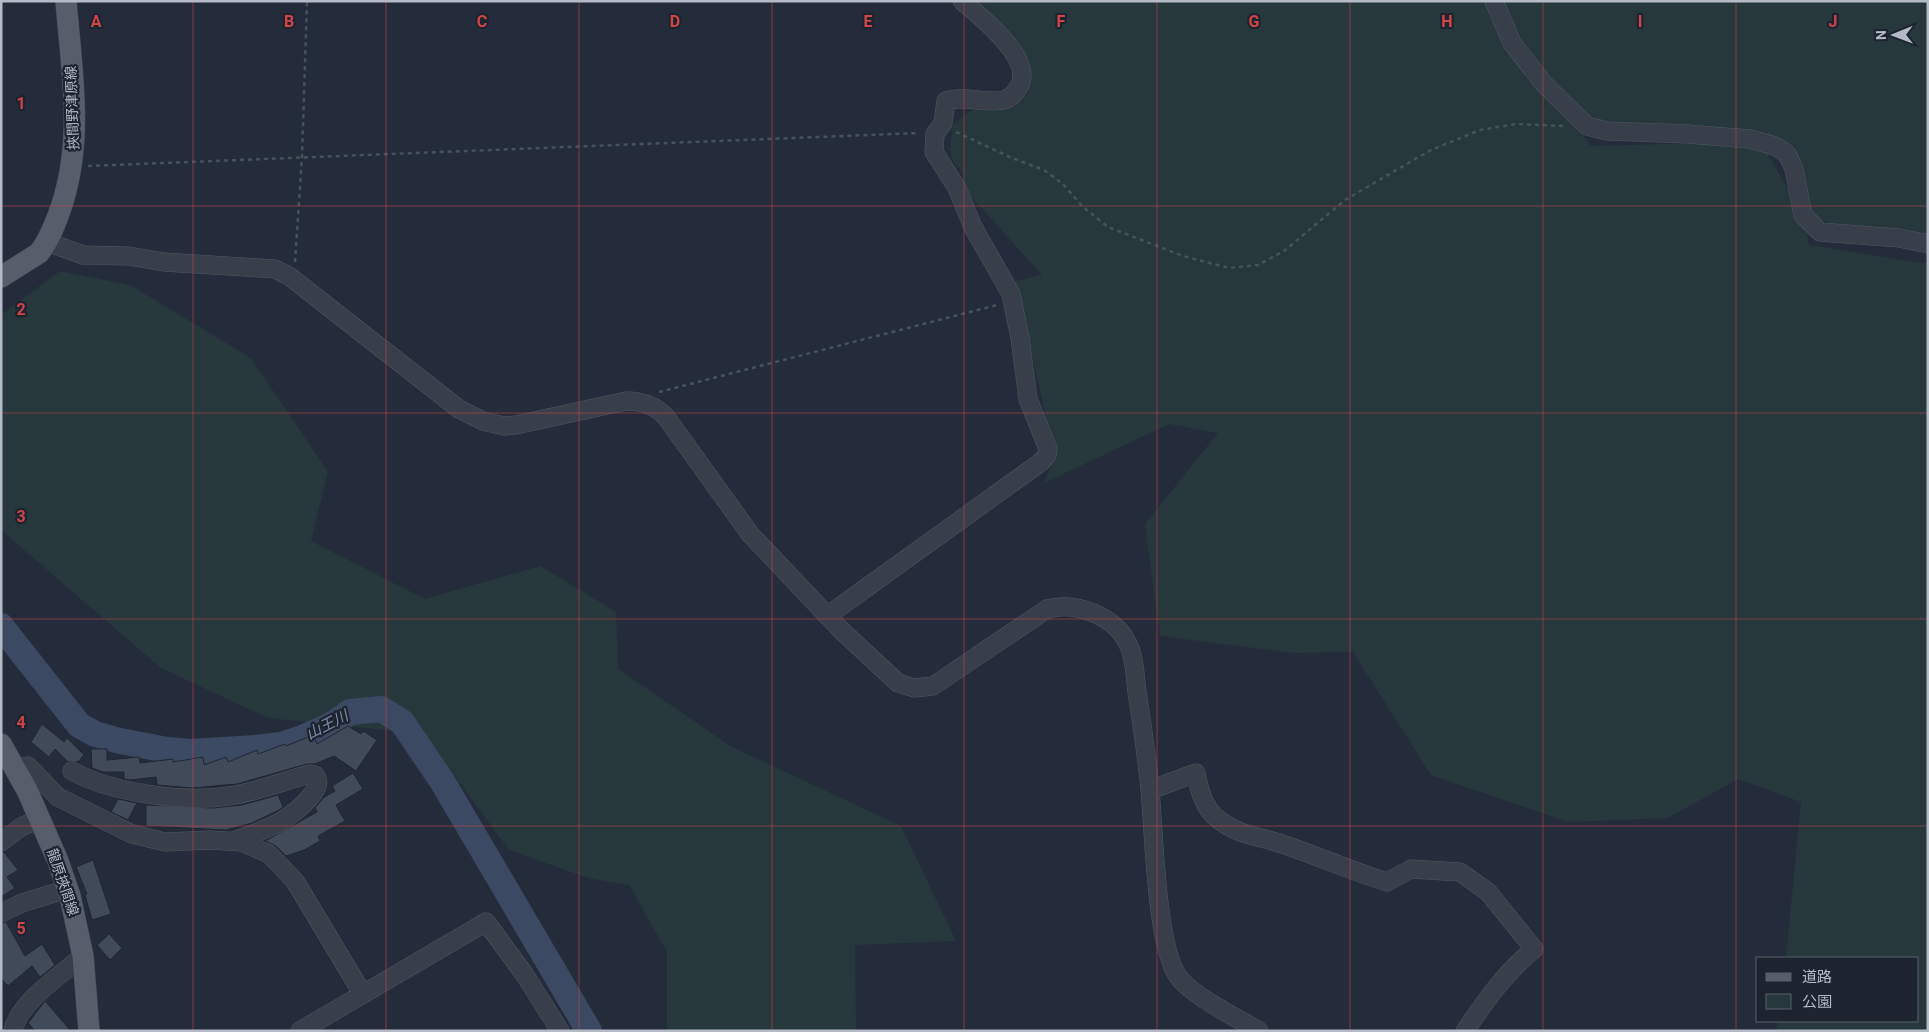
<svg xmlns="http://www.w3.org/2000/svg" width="1929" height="1032" font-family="Roboto,'Noto Sans JP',sans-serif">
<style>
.green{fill:#26383c;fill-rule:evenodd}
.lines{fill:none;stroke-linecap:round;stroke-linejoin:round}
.river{stroke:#3b4963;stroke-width:26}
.building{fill:#414a59;stroke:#1f2632}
.minor-casing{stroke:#505763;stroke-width:19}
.major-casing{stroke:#414854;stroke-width:22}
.path{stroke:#445559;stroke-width:2.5;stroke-dasharray:4 4;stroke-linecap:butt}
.minor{stroke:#383f4b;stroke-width:18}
.major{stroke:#565e6b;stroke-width:21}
.grid{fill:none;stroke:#cf4548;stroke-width:1;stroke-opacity:0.55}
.labels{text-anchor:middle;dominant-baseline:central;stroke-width:4.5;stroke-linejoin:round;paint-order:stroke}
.street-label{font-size:14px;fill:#b4bac6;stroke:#1d2430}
.water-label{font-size:15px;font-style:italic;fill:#7d8eac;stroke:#1d2430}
.grid-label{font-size:16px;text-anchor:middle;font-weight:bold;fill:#cf4548;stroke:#1d2430;stroke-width:4.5;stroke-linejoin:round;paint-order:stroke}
</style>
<rect width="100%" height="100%" fill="#242c3b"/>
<path class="green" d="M967 1H1928V248L1803 216 1809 245 1928 264V1031H1776L1778 1021H1918V958H1786L1801 802 1738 779 1668 818 1568 822 1431 775 1353 652 1294 653 1160 636 1145 524 1218 433 1169 424 1044 483 1055 457 1015 281 1042 275 968 193 961 171 952 160 950 149 953 125 972 110 1006 108 1016 105C1050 53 1004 31 967 1ZM1559 99 1587 126 1705 143 1591 146ZM1767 152 1786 154 1802 213Z
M60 271 130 285 251 358 328 472 311 541 425 599 540 566 616 612 618 669 732 747 901 826 956 941 855 945 856 1031H667V952L629 885 588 878 509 850 424 734 268 718 161 668 1 530V315Z"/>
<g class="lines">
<path class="river" d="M1 626 79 725 95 734 120 741 167 750 191 752 255 748 281 745 302 738 331 725 350 712 381 709 402 722 442 781 589 1031"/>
</g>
<path class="building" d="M42 724 64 742 67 738 84 755 78 762H68L55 749 49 757 31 742Z
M348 726 361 734 363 731 377 740 356 771 334 756 315 764H307L237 784 192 788 157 785 156 777 131 780 124 779V772H103L92 768 91 749H107V760L139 757 140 763 173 759V762L203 757 204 765 226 757 228 762 257 750 258 754 285 744 286 746 313 735 317 744Z
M353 773 363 789 336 805 345 821 318 836 320 841 304 850 286 856 276 846 265 841 317 812 315 808 323 798 335 791 332 786Z
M278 795 283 807 279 810 252 823 226 830 146 826V805L212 808 242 805Z
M118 799 137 803 128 820 111 812Z
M1 852H4L18 870 7 877 15 888 1 897Z
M93 860 111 914 92 920 85 895 87 894 76 867Z
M6 922 25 956 42 944 55 965 40 977 32 966 8 986 1 978V923Z
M109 934 122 948 110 960 97 945Z
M45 1001 71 1031H35L28 1023Z"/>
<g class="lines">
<g class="minor-casing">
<path id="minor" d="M1494 1 1512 43 1544 84 1587 126 1607 131 1687 134 1750 139 1775 146 1787 154 1794 169 1803 215 1820 232 1899 238 1928 244
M47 242 83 255 129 256 164 262 275 269 289 276 459 409 483 421 504 426 516 425 626 401C642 401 655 405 666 417L750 534 841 630 898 683 914 688 933 686 1047 609C1076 601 1115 616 1128 644 1135 658 1135 677 1137 692 1142 724 1147 757 1150 790 1154 830 1156 952 1180 979 1196 998 1237 1018 1259 1031
M827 616 1041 462 1047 455 1048 449 1028 399 1020 338 1011 294 973 227 957 188 934 152 935 134 943 123 946 101C964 95 986 104 1004 100 1011 98 1015 93 1018 88 1037 61 980 16 962 1
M16 768 28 766 58 797 132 834 165 842 210 840 242 842 269 854 295 881 362 993
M72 771C112 793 185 803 229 796 257 792 283 781 310 774L315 775C321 783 316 789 311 796 288 823 266 829 234 841
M1150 790 1196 773C1199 790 1204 809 1219 820 1240 836 1259 836 1282 844 1318 856 1351 871 1387 882L1411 869 1460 872 1488 892 1534 949C1505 973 1486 1000 1465 1031
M1 842 21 827 39 819
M1 913 22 903 67 889
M13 1031C18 1003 62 974 83 956
M300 1031 486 922 525 975 560 1031"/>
</g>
<g class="major-casing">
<path id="major" d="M1 277 39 253C48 242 53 229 58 216 85 145 72 75 66 1
M1 744 27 790 58 861 70 896 83 956 89 1031"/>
</g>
<path class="path" d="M956 132 1012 158 1044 170 1063 184 1083 207 1108 227 1183 256 1229 268 1258 265 1284 251 1345 200 1429 151 1480 130 1516 124 1563 126
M88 166 919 133
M295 262 302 157 307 1
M659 392 997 305"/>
<use href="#minor" class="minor"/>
<use href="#major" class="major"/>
</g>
<path class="grid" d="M193 1V1031M386 1V1031M579 1V1031M772 1V1031M964 1V1031M1157 1V1031M1350 1V1031M1543 1V1031M1736 1V1031M1 206H1928M1 413H1928M1 619H1928M1 826H1928"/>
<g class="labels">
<g class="street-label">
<text transform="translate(72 108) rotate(-92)">挾間野津原線</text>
<text transform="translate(63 882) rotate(71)">龍原挾間線</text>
</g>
<g class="water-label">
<text transform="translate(327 725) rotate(-27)">山王川</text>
</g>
</g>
<g class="grid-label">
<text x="96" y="27">A</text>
<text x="289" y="27">B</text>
<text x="482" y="27">C</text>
<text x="675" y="27">D</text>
<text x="868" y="27">E</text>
<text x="1061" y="27">F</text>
<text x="1254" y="27">G</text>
<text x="1447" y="27">H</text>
<text x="1640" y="27">I</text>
<text x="1833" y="27">J</text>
<text x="21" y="109">1</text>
<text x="21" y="315">2</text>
<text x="21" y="522">3</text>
<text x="21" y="728">4</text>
<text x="21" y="934">5</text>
</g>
<rect width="1929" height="1032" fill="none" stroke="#b4bac6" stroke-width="5"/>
<rect x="1756" y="957" width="162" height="65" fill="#1d2430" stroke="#59606c"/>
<rect x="1766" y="973" width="25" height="8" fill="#565e6b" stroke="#59606c"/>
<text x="1802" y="982" font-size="15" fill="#b4bac6">道路</text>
<rect x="1766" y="994" width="25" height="15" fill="#26383c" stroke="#59606c"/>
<text x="1802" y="1007" font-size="15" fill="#b4bac6">公園</text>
<g transform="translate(1894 35) rotate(269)" stroke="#1d2430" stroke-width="4" paint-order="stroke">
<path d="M0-4L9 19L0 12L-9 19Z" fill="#b4bac6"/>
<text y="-8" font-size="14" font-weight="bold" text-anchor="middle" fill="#b4bac6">N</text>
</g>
</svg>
